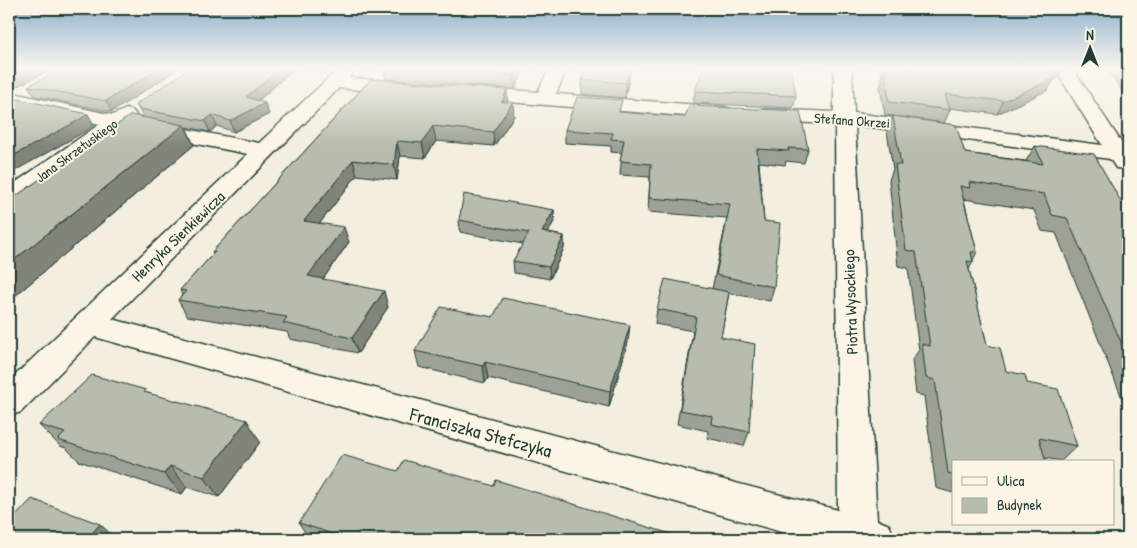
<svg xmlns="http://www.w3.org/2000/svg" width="1137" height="548" font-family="'Patrick Hand',sans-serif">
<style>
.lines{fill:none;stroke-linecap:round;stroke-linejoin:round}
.minor-casing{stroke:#1f3d34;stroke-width:3}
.minor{fill:#fcf5e5;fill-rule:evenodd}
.wall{fill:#9ea296;stroke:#1f3d34}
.shaded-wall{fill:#81847a;stroke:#1f3d34}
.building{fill:#b8bcae;stroke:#1f3d34}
.labels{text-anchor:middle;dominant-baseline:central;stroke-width:4;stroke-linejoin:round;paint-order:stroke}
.far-street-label{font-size:14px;fill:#1f3d34;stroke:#fcf5e5}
.street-label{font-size:16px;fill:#1f3d34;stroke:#fcf5e5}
.near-street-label{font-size:19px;fill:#1f3d34;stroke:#fcf5e5}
</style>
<rect width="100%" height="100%" fill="#f3eede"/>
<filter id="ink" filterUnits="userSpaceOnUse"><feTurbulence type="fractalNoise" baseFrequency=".02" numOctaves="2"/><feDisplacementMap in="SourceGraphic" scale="10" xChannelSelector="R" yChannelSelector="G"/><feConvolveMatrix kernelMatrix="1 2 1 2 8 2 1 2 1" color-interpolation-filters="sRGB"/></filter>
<g filter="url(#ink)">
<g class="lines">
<g class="minor-casing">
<path id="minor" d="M338 69H355L349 78 403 82 410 84 412 88 410 92 403 94 339 88 112 319 838 510 835 124 765 121 758 119 755 115 758 111 765 109 834 112V69H852L854 113 1102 145 1055 69H1073L1125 148H1128V169L1116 168 1110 159 855 125 877 520 889 525 895 539H806L95 337 21 412 9 416V381L248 154 120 129 17 203 9 205V187L100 124 9 104V92L113 115 126 109 133 111 136 115 133 119 259 143Z
M549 69H567L556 94 724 107 731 109 734 113 731 117 724 119 471 99 464 97 461 93 464 89 471 87 538 92Z"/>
</g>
<use href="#minor" class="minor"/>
</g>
<path class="wall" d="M62 69H178L112 112 35 96 28 86Z
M294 69 258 101 269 114 234 132 217 126 210 132 186 127 194 145 9 301V201L143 117 136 104Z
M384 69H524L515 89 386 79Z
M586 69H631L625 98 582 94V80Z
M881 69H1063L1058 78 1054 80 1048 90 997 114 949 108 950 110 944 123 885 115 880 87 882 80Z
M1107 69H1128V100Z
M371 79 508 102 514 116 494 146 436 141 425 158 400 156 397 180 357 175 320 223 349 242 323 279 388 307 358 353 290 339 287 332 187 316 178 300 182 295 180 290 213 254 212 252Z
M695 91 796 96 793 108 693 103Z
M621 112 808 149 804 163 786 161 785 165 759 162 764 221 774 287 770 301 729 293 721 337 749 432 744 446 707 438 708 431 677 424 693 331 655 324 657 309 712 289 727 218 648 212 650 177 620 175 622 153 611 152V146L565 143V130Z
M893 116 965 153 1026 161 1035 146 1128 214V413L1056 233 1042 231 1034 210 964 199V200L977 252 973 260V262L969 269 987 345 1006 371 1027 383 1077 446 1061 461 1045 458 953 462V493L936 488 924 396 916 394 912 360 919 350 908 268 898 266 889 180 893 169 887 131Z
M554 210V221L548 233 564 236V248L550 279 514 273 513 261 523 244 460 232 459 220Z
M493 317 628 342 609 407 488 378 485 383 419 367 415 351Z
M148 393 260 442 219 497 187 487 182 494 79 461 66 448 60 446 39 425Z
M398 471 494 486 687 539H314L308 537 299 523Z"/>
<path class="shaded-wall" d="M25 69H53L9 90V76Z
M158 69H178L112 112 106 101Z
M279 69H294L250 107 246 97Z
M517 69H524L515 89 514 75Z
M629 69H631L625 98 626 83Z
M1058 69H1063L1058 78 1054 80 1048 90 997 114 1003 101 1051 72Z
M507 90 508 104 502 102Z
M513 102 514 116 494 146 493 132Z
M265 103 269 114 234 132 230 121Z
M88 114 94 125 86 131 9 174V158Z
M212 115 217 126 210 132 205 121Z
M184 125 194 145 9 301V264Z
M433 126 436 141 425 158 422 143Z
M397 141 400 156 397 180 394 165Z
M353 160 357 175 309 237 304 221Z
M554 210V221L543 244 542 232Z
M344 227 349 242 314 292 308 276Z
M564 236V248L550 279 549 267Z
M384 291 388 307 358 353 352 338Z
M630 325 628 342 609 407 610 391Z
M485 362 488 378 485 383 483 366Z
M247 420 260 442 219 497 204 477Z
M170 466 187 487 182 494 164 474Z
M100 524 116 539H87Z"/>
<path class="building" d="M9 69H25L9 76Z
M62 69H158L106 101 28 86Z
M189 69H279L246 97 265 103 230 121 212 115 205 121 139 109 136 104Z
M432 69H517L514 75Z
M586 69H629L626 83 582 80Z
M703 69H791L796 96 695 91Z
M887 69H1058L1051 72 1055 78 1003 101 945 94 950 110 889 102 885 74 888 75Z
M1123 69H1128V76Z
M371 79 507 90 502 102H513L493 132 433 126 422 143 397 141 394 165 353 160 304 221 344 227 308 276 384 291 352 338 283 323 287 317 178 300 186 291 180 290 215 252H212Z
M9 97 88 114 79 120 9 158Z
M577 97 622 100 619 112 685 117 689 106 800 111 808 149 788 148 789 151 757 149 764 221 780 223 774 287 716 275 730 204 649 198 651 164 620 161 624 140 611 139 613 133 565 130Z
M131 115 184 125 9 264V201Z
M893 116 956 125 965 153 1043 164 1035 146 1094 154 1128 214V358L1067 218 1052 215 1044 194 969 182 970 188 960 186 977 252H971L973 262 967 261 987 345 1000 348 1006 371 1025 375 1027 383 1058 389 1077 446 1039 438 1046 462H953V475L948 473 935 380 926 378 922 344 930 346 916 252 906 250 895 164 901 165Z
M464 194 554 210 542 232 564 236 549 267 513 261 529 233 459 220Z
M665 279 729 292 721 337 755 344 749 432 711 424 712 416 680 410 696 317 657 309Z
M503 298 630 325 610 391 485 362 483 366 415 351 441 307 493 317Z
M92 375 146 390 144 392 247 420 204 477 170 466 164 474 58 440 65 433 39 425Z
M342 455 398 471 404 460 494 486 496 480 687 539H348L299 523Z
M32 499 100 524 87 539H9V523Z"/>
</g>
<linearGradient id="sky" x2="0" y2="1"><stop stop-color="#8bafc9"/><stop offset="0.47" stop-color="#faf7f0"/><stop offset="1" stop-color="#faf7f0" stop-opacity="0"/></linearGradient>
<rect width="1137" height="146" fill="url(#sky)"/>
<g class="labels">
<g class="far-street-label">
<text transform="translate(852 120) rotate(4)">Stefana Okrzei</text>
<text transform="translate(76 150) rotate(-36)">Jana Skrzetuskiego</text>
</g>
<g class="street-label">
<text transform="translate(178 236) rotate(-44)">Henryka Sienkiewicza</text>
<text transform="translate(850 302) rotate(-92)">Piotra Wysockiego</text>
</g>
<g class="near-street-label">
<text transform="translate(481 432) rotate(15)">Franciszka Stefczyka</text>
</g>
</g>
<rect width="1137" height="548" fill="none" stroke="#fcf5e5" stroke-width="30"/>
<rect x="15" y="15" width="1107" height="518" fill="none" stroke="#1f3d34" stroke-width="2" filter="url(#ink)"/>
<rect x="952" y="460" width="162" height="65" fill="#fcf5e5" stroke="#a4ab9e"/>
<rect x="962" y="477" width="25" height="8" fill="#fcf5e5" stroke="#a4ab9e"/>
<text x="997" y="486" font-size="15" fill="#1f3d34">Ulica</text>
<rect x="962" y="498" width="25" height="15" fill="#b8bcae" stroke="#a4ab9e"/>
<text x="997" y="510" font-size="15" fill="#1f3d34">Budynek</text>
<g transform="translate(1090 48)" stroke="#fcf5e5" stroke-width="4" paint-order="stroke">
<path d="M0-4L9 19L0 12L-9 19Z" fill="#1f3d34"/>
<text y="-8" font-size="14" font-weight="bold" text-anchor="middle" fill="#1f3d34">N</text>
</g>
</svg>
